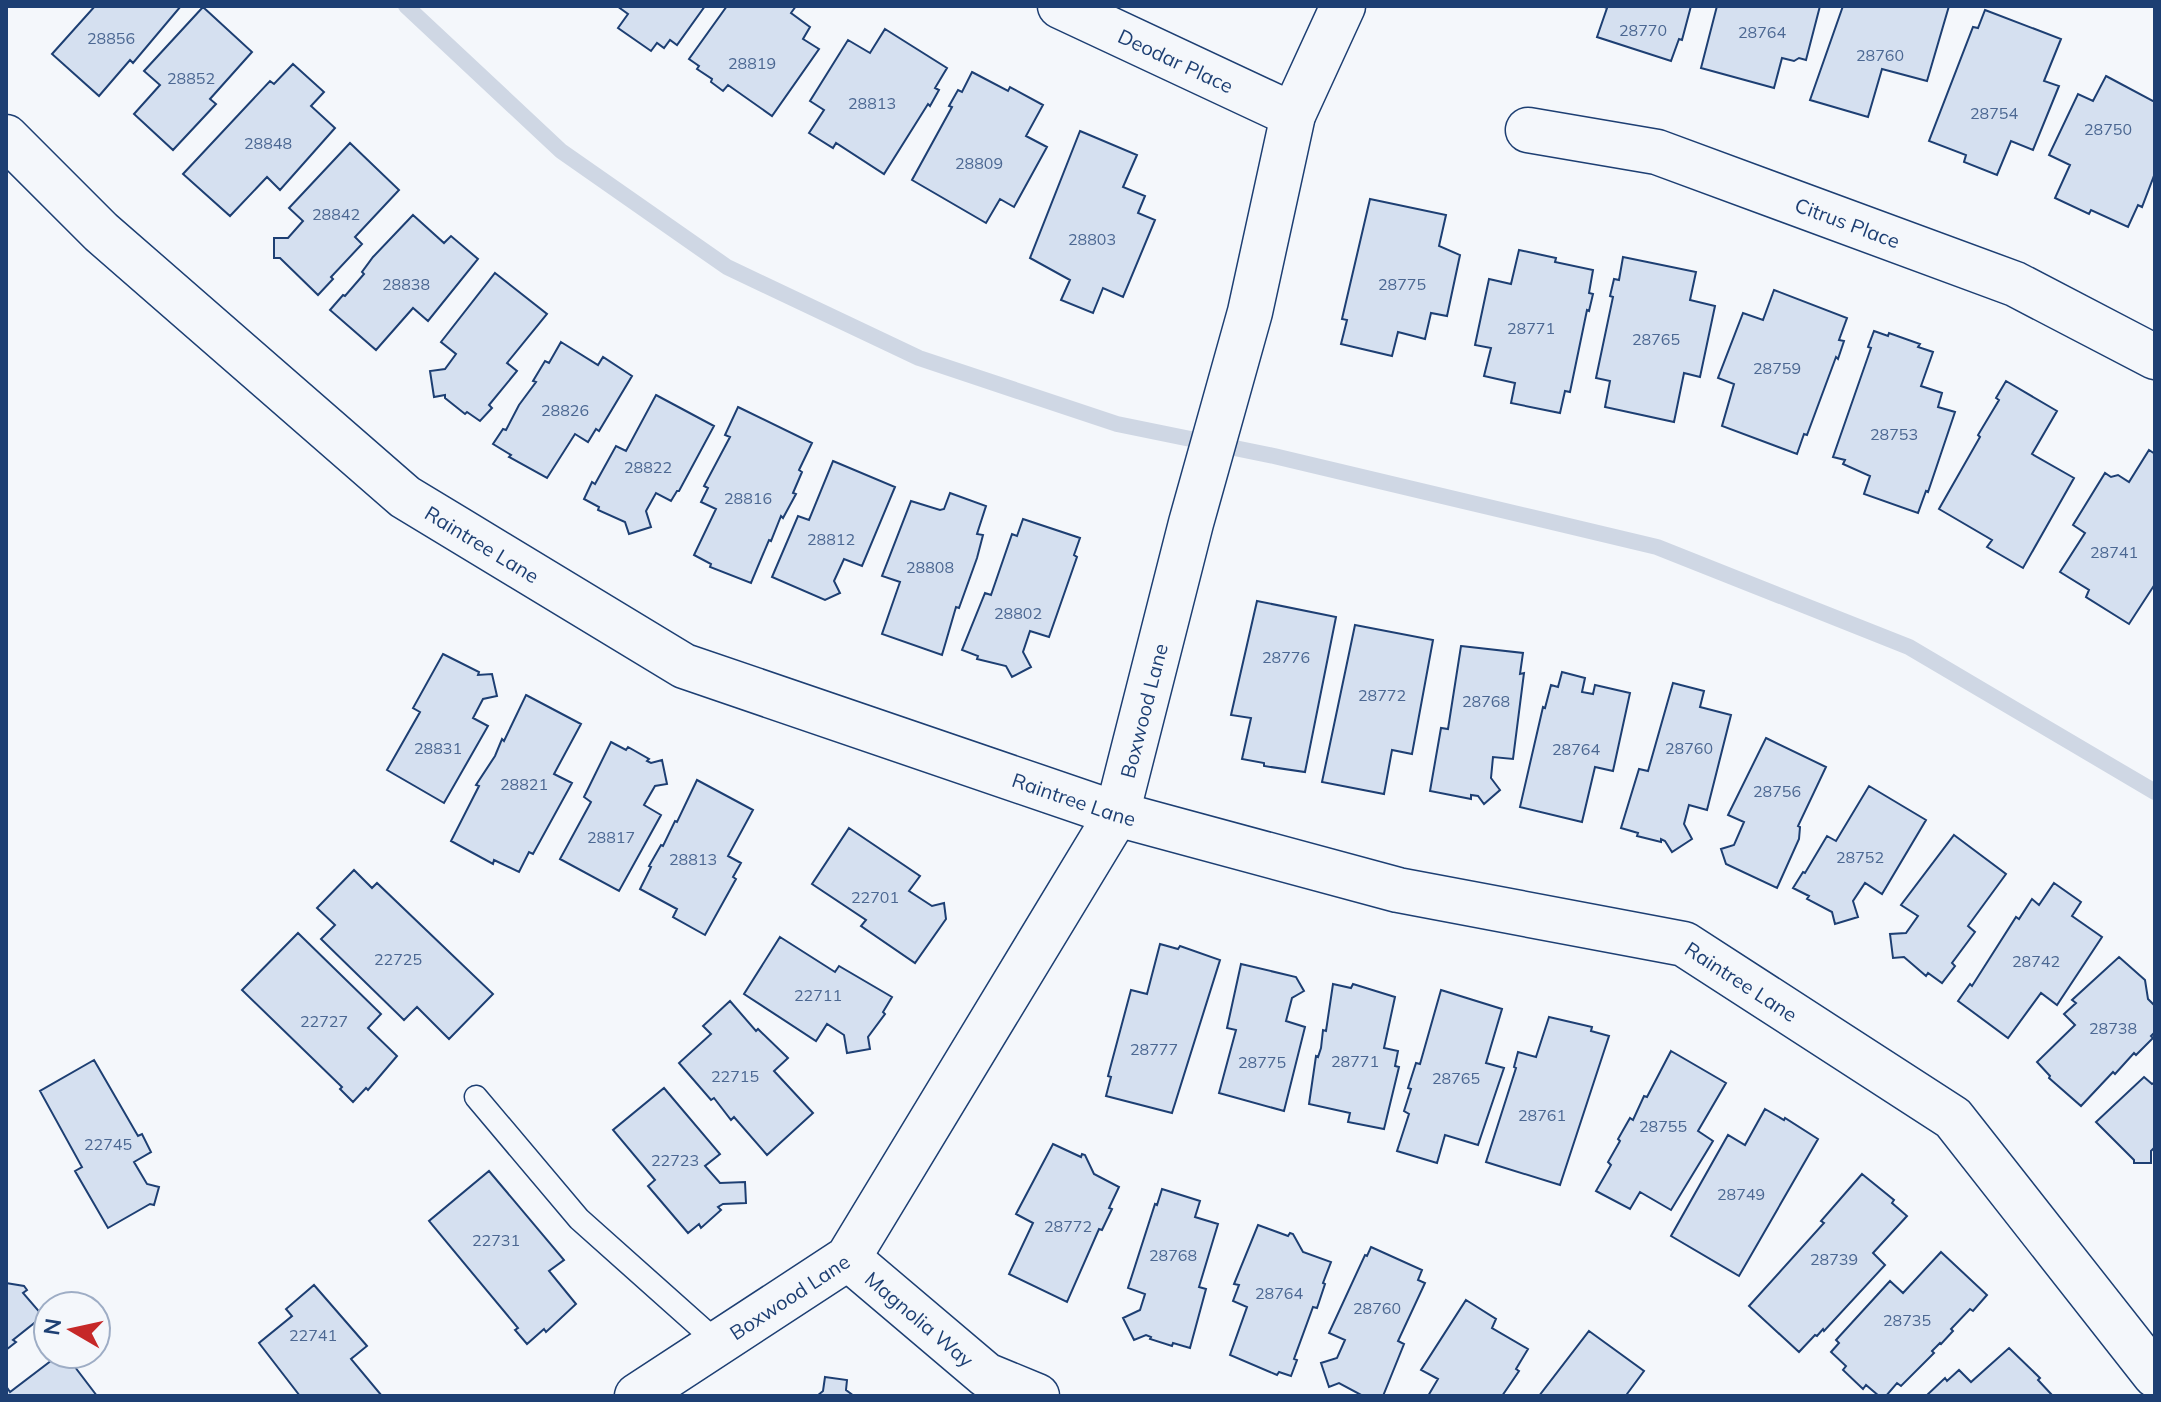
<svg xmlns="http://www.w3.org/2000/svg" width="2161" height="1402" font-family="Mulish,sans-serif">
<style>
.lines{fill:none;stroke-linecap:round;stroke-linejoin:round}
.stream{stroke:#cfd7e4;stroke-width:16}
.building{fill:#d5e0f0;stroke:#1d3f73;stroke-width:2}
.service-casing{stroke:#1d3f73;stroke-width:25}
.minor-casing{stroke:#1d3f73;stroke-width:47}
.service{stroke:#f4f7fb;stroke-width:22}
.minor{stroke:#f4f7fb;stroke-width:44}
.labels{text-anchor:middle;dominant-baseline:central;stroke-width:6;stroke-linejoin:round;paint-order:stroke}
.number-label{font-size:16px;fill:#4b6792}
.street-label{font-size:20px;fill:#1d3f73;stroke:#f4f7fb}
</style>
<rect width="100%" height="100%" fill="#f4f7fb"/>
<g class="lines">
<path class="stream" d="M406 6 561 151 727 267 919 358 1117 424 1274 456 1657 547 1909 647 2155 792"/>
</g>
<path class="building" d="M95 6H181L133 63 130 60 99 96 52 54Z
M617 6H705L677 45 670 40 664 48 657 43 651 51 618 28 628 14Z
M727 6H796L791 13 810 27 803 39 819 49 772 116 728 85 723 91 711 82 712 79 697 69 699 66 689 59Z
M1602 6H1691L1682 40 1679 39 1671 61 1597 37 1607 8Z
M1717 6H1820L1806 60 1799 58 1794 61 1782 58 1774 88 1701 68Z
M1843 6H1949L1927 81 1882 69 1868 117 1810 100Z
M203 7 252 52 210 99 216 104 173 150 134 114 160 85 144 71Z
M1985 10 2061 39 2044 81 2059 86 2033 150 2011 141 1997 175 1964 162 1966 155 1929 141 1973 27 1978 28Z
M885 29 947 68 935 88 939 90 930 106 928 104 884 174 836 143 833 148 809 133 824 110 810 101 848 40 870 53Z
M293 64 324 92 311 106 335 128 280 190 267 177 230 216 183 174 270 81 274 84Z
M972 72 1008 91 1010 87 1043 105 1026 136 1047 147 1014 207 1000 199 986 223 912 180 952 107 949 106 958 90 962 92Z
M2106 76 2155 102V173L2142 207 2138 205 2128 227 2091 210 2089 214 2055 198 2070 165 2049 155 2078 94 2093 101Z
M1080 131 1137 155 1123 187 1145 196 1138 213 1155 220 1123 297 1103 288 1093 313 1061 300 1070 280 1030 258Z
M350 143 399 190 355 237 362 244 331 277 333 279 318 295 280 258H274V238H288L303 221 289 208Z
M1370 199 1446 215 1439 246 1460 255 1447 316 1431 313 1425 339 1398 332 1392 356 1341 344 1347 320 1342 319Z
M413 215 444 243 451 236 478 259 428 321 413 308 376 350 330 310 343 295 345 296 364 274 362 272 373 257Z
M1519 250 1556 258 1555 262 1593 270 1589 293 1593 294 1589 311 1587 310 1570 392 1565 391 1560 413 1511 403 1515 383 1484 376 1491 348 1475 345 1489 279 1511 284Z
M1623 257 1696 272 1690 300 1715 306 1700 377 1684 373 1674 422 1605 407 1610 381 1596 378 1613 297 1610 296 1614 279 1619 280Z
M495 273 547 314 507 363 517 371 489 405 492 408 480 421 467 412 465 414 445 398V395L434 397 430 371 445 369 456 354 441 342Z
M1774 290 1847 318 1839 340 1844 341 1838 359 1836 357 1807 435 1804 434 1797 454 1722 426 1734 384 1718 378 1743 313 1763 320Z
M1874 331 1888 336 1889 333 1920 344 1918 347 1933 352 1921 386 1942 393 1938 407 1955 412 1928 492 1926 491 1918 513 1864 494 1870 476 1843 464 1845 460 1833 457 1871 348 1868 347Z
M561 342 598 365 603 357 632 376 599 431 596 429 588 442 575 434 547 478 509 457 511 455 493 444 503 429 506 430 519 405 536 382 533 381 545 361 549 363Z
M2006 381 2057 411 2032 454 2074 478 2023 568 1987 547 1992 540 1939 509 1980 437 1978 435 1999 400 1996 398Z
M656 395 714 426 679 491H677L671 501 656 493 646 511 651 527 629 534 625 522 598 510 599 507 584 499 592 482 595 484 616 446 626 451Z
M738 407 812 443 799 470 802 472 793 493 796 494 783 518 781 516 771 541 769 540 751 583 710 567 711 564 694 555 716 509 701 502 708 488 704 486 730 437 725 435Z
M2149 450 2155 454V584L2129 624 2086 597 2089 590 2060 572 2085 533 2073 525 2105 473 2111 477 2118 475 2129 482Z
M833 461 895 487 862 566 844 559 834 581 840 593 825 600 772 577 798 516 809 520Z
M950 493 986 506 977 534 983 535 977 558 959 608 956 607 942 655 882 634 900 582 882 576 911 501 940 510 944 509Z
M1023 519 1080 538 1074 555 1077 557 1049 637 1030 631 1023 652 1031 667 1012 677 1006 666 977 659 978 656 962 650 985 593 991 595 1012 534 1017 536Z
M1257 601 1336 617 1305 772 1264 766V763L1242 759 1251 718 1231 715Z
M1355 625 1433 640 1412 754 1392 750 1384 794 1322 782Z
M1461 646 1523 653 1520 674 1524 673 1513 759 1493 757 1491 778 1500 790 1484 804 1478 796 1471 795V799L1430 791 1441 728 1448 729Z
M443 654 479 672 478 675 492 674 497 696 483 699 473 718 488 726 444 803 387 770 420 712 413 708Z
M1562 672 1585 678 1582 692 1593 694 1595 685 1630 693 1613 771 1595 767 1582 822 1520 807 1543 707 1545 708 1551 685 1558 687Z
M1673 683 1704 691 1700 707 1731 715 1707 810 1689 805 1684 824 1692 839 1672 852 1665 841 1661 839V842L1637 836 1638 833 1621 828 1639 769 1648 771Z
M526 695 581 724 554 774 572 783 533 854 529 852 519 872 494 860 493 864 451 841 479 786 476 785 495 756 502 739 504 741Z
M1766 738 1826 767 1798 826 1800 827 1799 839 1777 888 1726 864 1721 849 1734 845 1744 822 1728 815Z
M611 742 626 750 628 747 649 759 647 761 651 763 662 760 667 784 655 786 644 805 661 815 619 891 560 859 591 802 584 797Z
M697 780 753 810 728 856 741 863 733 877 736 879 705 935 673 917 677 909 640 889 651 867 649 866 661 845 663 846 675 821 677 822Z
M1869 786 1926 820 1882 894 1865 883 1853 901 1858 917 1835 924 1832 912 1807 899 1809 896 1793 888 1803 872 1805 873 1827 836 1836 841Z
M849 828 920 876 909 891 932 906 944 903 946 919 915 963 861 926 866 920 812 884Z
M1954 835 2006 874 1968 926 1975 932 1952 963 1955 966 1942 983 1928 973 1926 976 1904 957 1893 958 1890 934 1906 933 1918 916 1901 905Z
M354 870 372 888 377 883 493 994 449 1039 417 1007 404 1020 321 939 335 925 317 908Z
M2054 883 2081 902 2072 916 2102 937 2057 1005 2041 993 2008 1038 1958 1001 1970 984 1972 986 2016 917 2019 919 2032 899 2039 905Z
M298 933 381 1014 368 1028 397 1056 368 1090 366 1088 353 1102 340 1089 342 1087 242 990Z
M780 937 835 972 839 966 892 997 883 1012 885 1014 868 1037 870 1049 847 1053 844 1035 827 1024 816 1041 744 994Z
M1160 944 1178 949 1180 946 1220 960 1172 1113 1106 1096 1111 1077 1108 1076 1131 990 1147 994Z
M2119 957 2145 980 2148 999 2155 1006V1032L2151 1036 2153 1038 2136 1055 2134 1053 2115 1074 2113 1072 2081 1106 2049 1078 2050 1076 2037 1062 2075 1025 2064 1014 2076 1003 2072 1000Z
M1241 964 1296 977 1304 991 1292 998 1286 1021 1305 1027 1284 1111 1219 1093 1236 1030 1227 1028Z
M1333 984 1351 988 1353 984 1395 997 1384 1048 1398 1051 1395 1066 1399 1067 1384 1129 1348 1122 1350 1113 1309 1104 1316 1056 1318 1057 1321 1048 1323 1030 1326 1031Z
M1441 990 1502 1009 1486 1063 1504 1068 1478 1145 1445 1135 1437 1163 1397 1151 1409 1114 1404 1111 1411 1089 1408 1088 1416 1063 1420 1064Z
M730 1001 756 1031 758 1029 788 1058 774 1071 813 1113 767 1155 734 1117 731 1120 714 1098 711 1100 679 1063 711 1034 703 1026Z
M1549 1017 1592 1027 1591 1031 1609 1036 1560 1185 1486 1162 1516 1068 1514 1067 1518 1052 1536 1057Z
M1671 1051 1726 1083 1698 1131 1713 1141 1671 1210 1640 1192 1630 1209 1596 1191 1611 1165 1608 1162 1620 1141 1618 1139 1630 1118 1633 1120 1644 1096 1647 1097Z
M94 1060 138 1136 142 1134 151 1152 134 1162 147 1184 159 1187 154 1205 150 1204 108 1228 75 1171 82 1167 40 1091Z
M2144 1077 2152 1084 2155 1082V1147L2151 1151V1163H2134V1160L2096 1122Z
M664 1088 720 1154 705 1166 720 1183 745 1182 746 1203 723 1204 718 1207 721 1210 701 1228 699 1224 688 1233 648 1186 655 1180 613 1130Z
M1765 1109 1784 1120 1785 1118 1818 1139 1739 1276 1671 1236 1728 1135 1745 1145Z
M1053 1144 1081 1157 1082 1154 1085 1155 1094 1174 1119 1187 1109 1208 1112 1209 1102 1230 1099 1229 1067 1302 1009 1274 1033 1223 1016 1214Z
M489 1171 564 1260 549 1271 576 1304 546 1332 544 1329 527 1344 515 1330 518 1328 429 1221Z
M1862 1174 1894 1200 1892 1203 1907 1216 1873 1253 1885 1265 1824 1331 1823 1329 1817 1336 1815 1335 1799 1352 1749 1306 1824 1223 1821 1221Z
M1162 1189 1200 1201 1195 1217 1218 1224 1199 1287 1206 1289 1190 1348 1173 1343 1172 1346 1150 1339 1151 1337 1146 1335 1134 1340 1123 1318 1140 1310 1145 1294 1128 1288 1155 1204 1157 1205Z
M1258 1225 1288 1236 1290 1233 1293 1234 1303 1252 1331 1262 1323 1283 1325 1284 1317 1308 1313 1307 1294 1359 1297 1360 1291 1376 1279 1372 1277 1375 1230 1355 1247 1307 1233 1301 1239 1285 1234 1284Z
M1371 1247 1422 1270 1418 1280 1425 1283 1398 1341 1404 1344 1383 1396H1363L1339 1383 1329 1387 1321 1363 1337 1358 1345 1340 1329 1333 1365 1255 1367 1256Z
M1941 1252 1987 1295 1973 1311 1970 1309 1951 1329 1953 1331 1941 1344 1940 1343 1932 1351 1934 1353 1901 1386 1897 1383 1886 1396H1879L1866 1385 1863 1389 1843 1370 1846 1366 1831 1352 1839 1343 1836 1340 1890 1281 1903 1293Z
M6 1283 24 1286 27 1290 23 1293 43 1316 13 1340 16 1342 6 1350Z
M314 1285 367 1346 351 1359 382 1396H300L259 1343 292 1316 286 1309Z
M1466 1300 1496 1319 1492 1328 1528 1349 1516 1369 1519 1371 1502 1396H1428L1438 1379 1421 1370Z
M1589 1331 1644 1371 1627 1394 1628 1396H1539Z
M2009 1348 2040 1378 2038 1380 2052 1395 2050 1396H1926L1945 1378 1947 1381 1959 1370 1971 1382Z
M60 1354H65L97 1396H6V1386L10 1392Z
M825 1377 847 1380 846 1390 854 1396H817L823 1391Z"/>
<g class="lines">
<g class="service-casing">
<path id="service" d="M476 1097 579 1219 718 1343"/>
</g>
<g class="minor-casing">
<g id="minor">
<path id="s1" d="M1060 6 1293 115"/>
<path id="s2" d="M1528 130 1657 152 2015 284 2155 357"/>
<path id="s3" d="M6 137 101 232 405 497 684 666 1117 814 1398 890 1684 944 1953 1118 2155 1375"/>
<path id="s4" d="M848 1258 986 1375 1037 1396"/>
<path id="s5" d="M637 1396 848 1258 1117 814 1191 523 1250 312 1293 115 1343 6"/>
</g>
</g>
<use href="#service" class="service"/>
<use href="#minor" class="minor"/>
</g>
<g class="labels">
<g class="number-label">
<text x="1643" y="30">28770</text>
<text x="1762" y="32">28764</text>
<text x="111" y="38">28856</text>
<text x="1880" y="55">28760</text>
<text x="752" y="63">28819</text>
<text x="191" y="78">28852</text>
<text x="872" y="103">28813</text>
<text x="1994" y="113">28754</text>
<text x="2108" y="129">28750</text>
<text x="268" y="143">28848</text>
<text x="979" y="163">28809</text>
<text x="336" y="214">28842</text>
<text x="1092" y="239">28803</text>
<text x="406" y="284">28838</text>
<text x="1402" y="284">28775</text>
<text x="1531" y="328">28771</text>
<text x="1656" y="339">28765</text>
<text x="1777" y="368">28759</text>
<text x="565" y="410">28826</text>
<text x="1894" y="434">28753</text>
<text x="648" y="467">28822</text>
<text x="748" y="498">28816</text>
<text x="831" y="539">28812</text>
<text x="2114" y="552">28741</text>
<text x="930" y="567">28808</text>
<text x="1018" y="613">28802</text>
<text x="1286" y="657">28776</text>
<text x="1382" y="695">28772</text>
<text x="1486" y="701">28768</text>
<text x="438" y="748">28831</text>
<text x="1689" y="748">28760</text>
<text x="1576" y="749">28764</text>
<text x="524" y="784">28821</text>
<text x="1777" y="791">28756</text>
<text x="611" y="837">28817</text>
<text x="1860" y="857">28752</text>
<text x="693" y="859">28813</text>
<text x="875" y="897">22701</text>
<text x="398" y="959">22725</text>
<text x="2036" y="961">28742</text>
<text x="818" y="995">22711</text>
<text x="324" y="1021">22727</text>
<text x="2113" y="1028">28738</text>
<text x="1154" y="1049">28777</text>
<text x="1355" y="1061">28771</text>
<text x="1262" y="1062">28775</text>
<text x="735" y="1076">22715</text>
<text x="1456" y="1078">28765</text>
<text x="1542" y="1115">28761</text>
<text x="1663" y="1126">28755</text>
<text x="108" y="1144">22745</text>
<text x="675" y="1160">22723</text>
<text x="1741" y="1194">28749</text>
<text x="1068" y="1226">28772</text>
<text x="496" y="1240">22731</text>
<text x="1173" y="1255">28768</text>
<text x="1834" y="1259">28739</text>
<text x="1279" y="1293">28764</text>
<text x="1377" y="1308">28760</text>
<text x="1907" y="1320">28735</text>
<text x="313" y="1335">22741</text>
</g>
<g class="street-label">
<text stroke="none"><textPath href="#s1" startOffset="128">Deodar Place</textPath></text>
<text stroke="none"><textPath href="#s2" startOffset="334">Citrus Place</textPath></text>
<text stroke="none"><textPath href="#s3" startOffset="628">Raintree Lane</textPath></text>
<text stroke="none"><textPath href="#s5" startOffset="878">Boxwood Lane</textPath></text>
<text stroke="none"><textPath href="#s3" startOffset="1276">Raintree Lane</textPath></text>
<text stroke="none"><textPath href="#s3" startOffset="1972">Raintree Lane</textPath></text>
<text stroke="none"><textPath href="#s5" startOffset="182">Boxwood Lane</textPath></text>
<text stroke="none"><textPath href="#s4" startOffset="94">Magnolia Way</textPath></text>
</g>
</g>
<rect width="2161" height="1402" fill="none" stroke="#1d3f73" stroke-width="16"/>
<g transform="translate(72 1330) rotate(279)"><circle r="38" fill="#f4f7fb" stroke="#9eadc5" stroke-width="2"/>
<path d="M0-6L14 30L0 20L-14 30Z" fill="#c62828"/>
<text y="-12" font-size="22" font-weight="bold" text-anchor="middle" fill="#1d3f73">N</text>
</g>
</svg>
